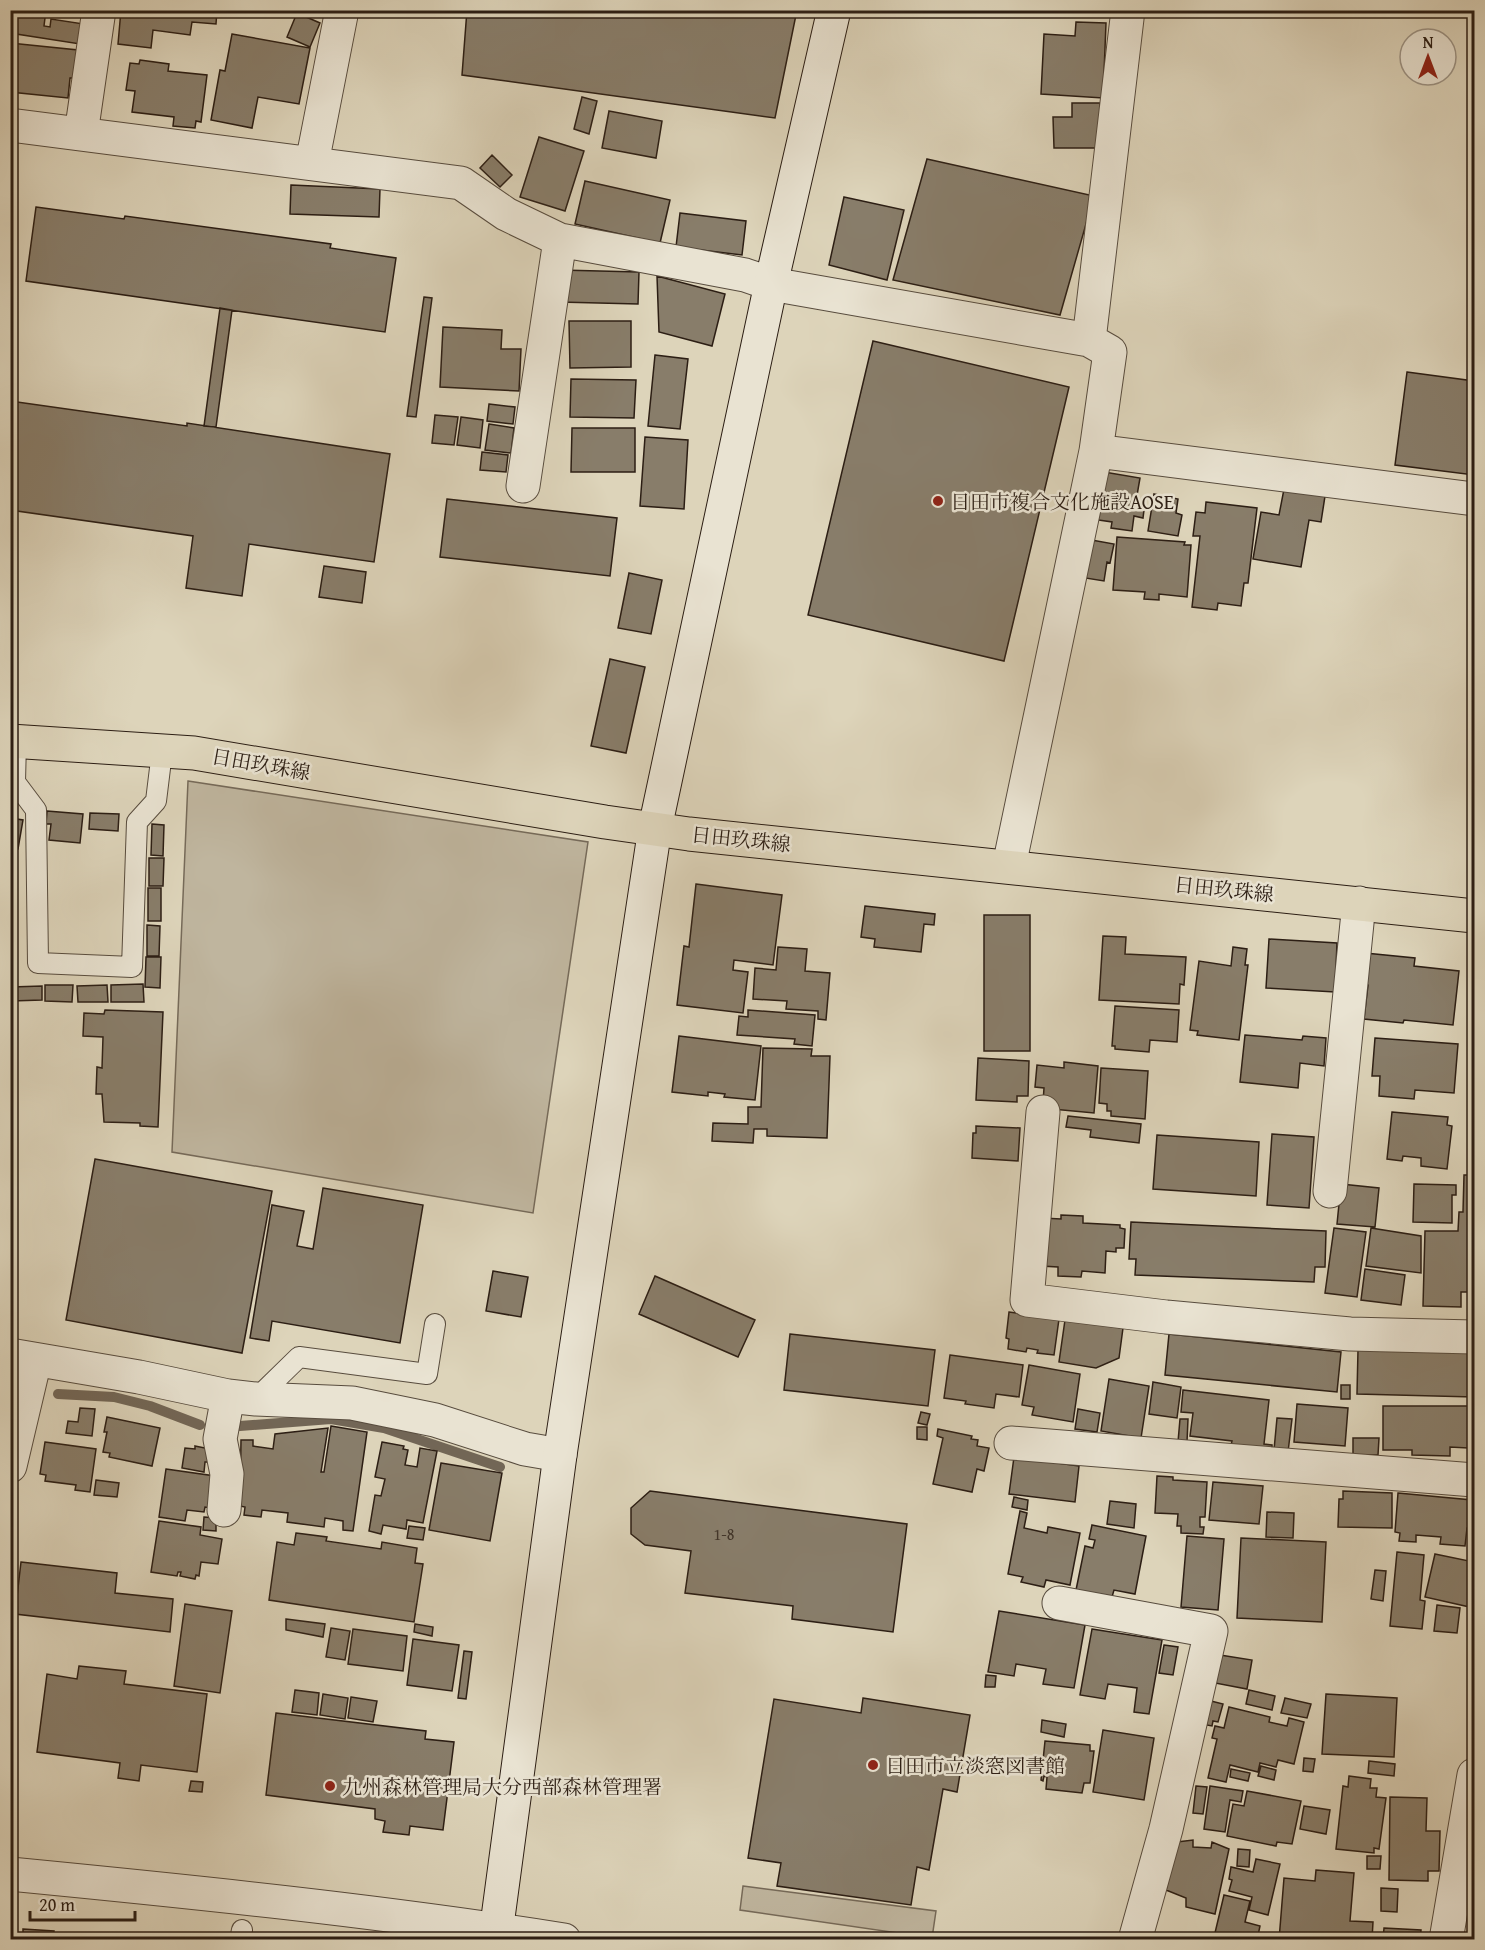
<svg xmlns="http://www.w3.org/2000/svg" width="1485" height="1950" font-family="'Gentium Book Plus','Noto Serif JP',serif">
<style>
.green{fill:#bfb59e;stroke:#766a59;stroke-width:1.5}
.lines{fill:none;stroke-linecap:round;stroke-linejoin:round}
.stream{stroke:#726656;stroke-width:10}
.building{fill:#887d6a;stroke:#2c1e14;stroke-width:1.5}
.lane-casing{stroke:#584c3e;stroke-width:22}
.street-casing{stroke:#584c3e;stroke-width:35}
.secondary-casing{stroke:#2c1e14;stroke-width:35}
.primary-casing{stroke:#2c1e14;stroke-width:35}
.lane{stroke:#e9e3d2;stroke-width:20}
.street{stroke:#e9e3d2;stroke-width:33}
.secondary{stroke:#e9e3d2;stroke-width:33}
.primary{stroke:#ddd4ba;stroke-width:33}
.poi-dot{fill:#8f2418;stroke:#e9e3d2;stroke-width:2}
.labels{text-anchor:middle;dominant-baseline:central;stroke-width:5;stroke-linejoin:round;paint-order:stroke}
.number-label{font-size:16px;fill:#43362a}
.poi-label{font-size:20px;fill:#2c1e14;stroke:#e9e3d2;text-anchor:start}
.street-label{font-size:20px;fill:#2c1e14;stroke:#e9e3d2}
</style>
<rect width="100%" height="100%" fill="#ddd4ba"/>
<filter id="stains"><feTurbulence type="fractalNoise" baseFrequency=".00333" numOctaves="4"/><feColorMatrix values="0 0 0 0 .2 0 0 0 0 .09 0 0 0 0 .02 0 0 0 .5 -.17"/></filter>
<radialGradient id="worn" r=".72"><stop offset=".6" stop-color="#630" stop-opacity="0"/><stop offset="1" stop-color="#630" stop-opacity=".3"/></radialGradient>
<path class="green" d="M188 781 588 842 533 1213 172 1152Z
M743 1886 936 1911 932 1938 740 1910Z"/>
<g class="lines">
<path class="stream" d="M58 1394 114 1397 150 1406 200 1425
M240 1426 331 1419 384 1428 500 1467"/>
</g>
<path class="building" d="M10 10H46L44 26 50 27 51 19 84 24 80 44 10 33Z
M121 10H217L216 24 192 22 190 35 153 30 151 48 118 44Z
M467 10H797L775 118 462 75Z
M297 13 320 23 310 47 287 37Z
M1076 22 1106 23 1103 98 1041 94 1044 34 1075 36Z
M232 34 310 48 299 104 258 97 252 128 211 120 220 70 225 71Z
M10 43 78 50 75 78H70L68 98 10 92Z
M140 60 169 64 168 71 207 75 201 122 196 121 195 128 173 126 174 117 132 112 135 91 126 90 130 63 139 64Z
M582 97 597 101 589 134 574 129Z
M1072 103H1100V148H1054L1053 117H1072Z
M609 111 662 121 656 158 602 148Z
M539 137 584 151 565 211 520 197Z
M492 155 512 175 500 187 480 168Z
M927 159 1094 196 1060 315 893 280Z
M585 181 670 200 660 243 575 224Z
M291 185 380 189 379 217 290 214Z
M844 197 904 210 887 280 829 265Z
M36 207 124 219 125 216 331 244 330 248 396 258 385 332 26 281Z
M680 213 746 221 742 255 676 247Z
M560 270 639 272 638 304 559 302Z
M657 276 725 294 712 346 659 332Z
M424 297 432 298 416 417 407 416Z
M220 308 232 310 216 427 204 426Z
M569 321H631V367L570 368Z
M443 327 502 330 501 349H521L519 391 440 387Z
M873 341 1069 387 1004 661 808 615Z
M655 355 688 359 680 429 648 426Z
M1407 372 1474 381V475L1395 465Z
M571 379 636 380 634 418 570 417Z
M10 401 187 426V423L390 454 374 562 249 544 242 596 186 588 193 536 10 510Z
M489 404 515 407 513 424 487 421Z
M435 415 458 417 454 445 432 443Z
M461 417 483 420 480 448 457 445Z
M489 424 514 428 511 453 485 450Z
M572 428H635V472H571Z
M645 437 688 440 684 509 640 506Z
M482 452 508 455 506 472 480 470Z
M1104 472 1140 478 1136 501 1145 502 1143 518 1134 516 1132 531 1111 528 1112 522 1091 519Z
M1284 489 1325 496 1321 522 1309 520 1301 567 1253 559 1261 512 1279 515Z
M1154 494 1178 499 1176 513 1182 515 1178 536 1148 531Z
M447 499 617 518 610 576 440 557Z
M1206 502 1257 508 1248 583H1244L1241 606 1218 603 1217 610 1192 607 1200 536H1193L1196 512 1205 513Z
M1117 537 1185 542 1184 545H1191L1187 597 1159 594V600L1144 599 1145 592 1113 590Z
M1086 539 1114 544 1110 563 1107 562 1104 581 1079 577Z
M324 566 366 572 362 603 319 597Z
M629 573 662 580 651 634 618 628Z
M610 659 645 667 626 753 591 746Z
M47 811 83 814 80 843 49 840 51 824H46Z
M90 813 119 814 118 831 89 829Z
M10 818 23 820 18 849 10 848Z
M152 824 164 825 163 856 151 855Z
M10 852 17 854 12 883H10Z
M149 858H164L163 886H149Z
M696 884 782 895 773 965 734 960 733 970 748 972 743 1013 677 1005 684 946 689 947Z
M148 888H161V921H148Z
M865 906 935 914 934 925 924 924 921 952 874 947 875 939 861 937Z
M984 915H1030V1051H984Z
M10 921H13V950H10Z
M147 925 160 926 159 956H147Z
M1103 936 1126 937 1125 954 1186 957 1184 985 1180 984 1179 1004 1099 1000Z
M1269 939 1337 943 1335 992 1266 988Z
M778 947 807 949 805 971 830 973 826 1020 818 1019V1011L786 1009 787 1001 753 999 755 968 776 970Z
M1233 947 1247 949 1245 965H1248L1239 1040 1197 1035 1198 1031 1190 1030 1199 961 1231 966Z
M1365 953 1415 958 1414 966 1459 971 1453 1025 1404 1020 1403 1023 1364 1019 1368 985 1362 984Z
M10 954H13V983H10Z
M146 957H161L160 988 145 987Z
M143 984 144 1002H111V985Z
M45 985H73L72 1002 45 1001Z
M107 985 108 1002H78L77 986Z
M42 986V1000L11 1001V987Z
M1115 1006 1179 1010 1177 1042 1150 1040 1149 1052 1115 1049V1046H1112Z
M105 1010 163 1012 158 1127 140 1126V1123L104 1122 102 1094H96L97 1067 102 1068 103 1037 83 1036 84 1013 104 1014Z
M748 1010 815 1015 812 1046 794 1044 795 1039 737 1035 739 1016 748 1017Z
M1245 1035 1302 1040 1303 1036 1326 1038 1324 1066 1300 1063 1298 1088 1240 1082Z
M679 1036 761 1046 755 1100 724 1097 725 1094 708 1092V1096L672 1092Z
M1375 1038 1458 1044 1454 1093 1415 1090 1414 1099 1379 1096 1380 1076H1372Z
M763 1048 812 1049 811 1056H830L827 1138 767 1136V1129H754L753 1143 712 1141 713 1123 748 1124V1107H761Z
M978 1058 1029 1061 1028 1096H1017V1102L976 1100Z
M1064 1062 1098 1066 1094 1113 1052 1109 1043 1103 1044 1088 1035 1087 1037 1065 1064 1068Z
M1101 1068 1148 1071 1145 1119 1111 1116V1111H1107V1104L1099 1103Z
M1392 1112 1448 1117 1447 1125 1452 1126 1447 1169 1421 1166V1158L1403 1156 1402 1161 1387 1159Z
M1068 1116 1141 1124 1139 1143 1090 1137 1091 1130 1066 1127Z
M976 1126 1020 1128 1018 1161 972 1158 973 1133H976Z
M1272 1134 1314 1137 1309 1208 1267 1205Z
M1157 1135 1259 1142 1256 1196 1153 1189Z
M95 1159 272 1191 242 1353 66 1320Z
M1464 1175H1474V1292H1461V1307L1423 1306 1425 1231H1458L1459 1212H1463Z
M1341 1184 1379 1188 1375 1227 1337 1224Z
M1414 1184 1456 1185V1195H1452V1223L1413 1222Z
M323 1188 423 1205 400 1343 272 1321 269 1341 250 1338 272 1205 304 1211 297 1246 313 1249Z
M1061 1215 1083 1216V1223L1120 1225V1228L1125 1229 1124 1248H1116V1252L1106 1251 1105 1273 1082 1271 1081 1277 1058 1276V1267L1041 1266 1043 1218 1061 1219Z
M1131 1222 1326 1231 1325 1267H1315L1314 1282 1135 1275 1136 1259H1129Z
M1334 1228 1366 1232 1357 1297 1325 1293Z
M1371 1228 1421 1236V1273L1366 1266Z
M1365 1269 1405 1275 1401 1305 1361 1300Z
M493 1271 528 1277 521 1317 486 1311Z
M655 1276 755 1320 738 1357 639 1314Z
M1009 1312 1059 1319 1054 1355 1037 1353 1038 1350 1027 1348 1026 1352 1008 1349 1009 1339 1006 1338Z
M1065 1320 1123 1328 1119 1358 1096 1368 1059 1362Z
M790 1334 935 1350 928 1406 784 1390Z
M1169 1334 1341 1352 1337 1392 1165 1375Z
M1358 1350 1474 1353V1397L1357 1394Z
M950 1355 1023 1365 1019 1397 996 1394 994 1408 965 1404 966 1401 944 1398Z
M1029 1365 1080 1374 1073 1422 1032 1415 1034 1407 1022 1405Z
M1109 1379 1149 1386 1141 1438 1101 1431Z
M1153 1382 1181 1387 1177 1418 1149 1414Z
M1341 1385H1350V1399H1341Z
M1183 1390 1269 1400 1264 1444 1272 1445V1450L1231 1445 1232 1441 1190 1436 1193 1413 1181 1412Z
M1297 1404 1348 1408 1345 1446 1294 1442Z
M1383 1406H1468V1448L1450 1447V1456L1412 1455V1450H1383Z
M1472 1406H1474V1434L1471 1433Z
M80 1408 95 1409 92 1436 66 1433 68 1421 78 1422Z
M1078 1409 1100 1413 1097 1432 1075 1429Z
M921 1412 930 1414 927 1425 918 1423Z
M107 1417 160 1428 152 1466 109 1457 110 1453 103 1452 107 1432H104Z
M1277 1418 1292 1419 1288 1452 1274 1450Z
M1180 1419H1188L1187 1442H1178Z
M331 1426 367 1432 353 1531 343 1530V1521L325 1518 324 1527 287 1522 288 1513 262 1510 261 1517 244 1515 245 1507 240 1506 241 1440H253V1446L273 1449 275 1434 328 1428 321 1472H324Z
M917 1427H927V1440L917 1439Z
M938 1429 972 1436 971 1439 978 1440 977 1446 989 1448 984 1471 977 1469 972 1492 933 1484 943 1438 937 1436Z
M1353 1438H1379L1378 1455H1353Z
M45 1442 96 1449 90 1492 75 1490 76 1485 45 1481 46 1475 40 1474Z
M382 1442 404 1446 403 1449 408 1450 405 1465 417 1467 420 1448 437 1451 423 1523 407 1520 406 1529 383 1525 381 1534 369 1531 375 1495 381 1496 385 1479 375 1477Z
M195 1446 210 1449 208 1462H205L204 1472 182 1468 185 1448 195 1449Z
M1014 1457 1079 1466 1075 1502 1009 1494Z
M441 1463 502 1473 490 1541 429 1530Z
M166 1469 215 1476 211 1508 205 1507 204 1512 187 1510 185 1521 159 1517Z
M1157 1476 1173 1477V1480L1207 1482 1205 1517H1200V1527H1204L1203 1534 1181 1533V1526H1177L1178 1514 1155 1513Z
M96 1480 119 1483 117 1497 94 1495Z
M1213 1482 1263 1486 1259 1524 1209 1520Z
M650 1491 907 1524 893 1632 792 1619 793 1606 685 1593 691 1551 645 1545 631 1534V1508Z
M1343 1491 1392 1493V1528L1338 1527 1339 1499H1343Z
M1398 1493 1472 1500 1471 1510H1474V1529L1467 1528 1465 1546 1440 1544 1441 1537 1416 1535V1542L1399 1541 1400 1533 1395 1532Z
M1014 1497 1028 1500 1027 1510 1012 1507Z
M1110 1501 1136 1504 1134 1528 1107 1524Z
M1020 1511 1027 1513 1024 1528 1047 1533 1048 1527 1080 1533 1070 1585 1046 1580 1044 1587 1021 1582 1023 1577 1008 1574Z
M1267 1512 1294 1513 1293 1538 1266 1537Z
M204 1517 216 1518V1531L203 1530Z
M159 1521 201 1527 200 1535 222 1539 218 1564 201 1562 199 1576 196 1575 195 1579 180 1576 181 1572H178L177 1576 151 1572Z
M1092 1525 1146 1536 1135 1594 1114 1590 1112 1597 1076 1590 1085 1546 1093 1548 1095 1540 1089 1539Z
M409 1526 425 1528 423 1540 407 1538Z
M296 1533 327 1537 326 1541 381 1549 382 1542 417 1548 415 1563 423 1564 414 1622 269 1600 277 1542 294 1545Z
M1187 1536 1224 1539 1218 1610 1181 1607Z
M1241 1538 1326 1542 1322 1622 1237 1618Z
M1397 1552 1424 1555 1420 1600 1425 1601 1422 1629 1390 1626Z
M1435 1554 1474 1562V1608L1425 1597Z
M21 1562 117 1573 115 1593 173 1599 170 1632 15 1614Z
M1375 1570 1386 1571 1383 1601 1371 1599Z
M185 1604 232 1611 220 1693 174 1686Z
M1437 1605 1460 1608 1457 1633 1434 1631Z
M999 1611 1085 1625 1074 1688 1043 1684 1046 1669 1016 1664 1014 1676 988 1672Z
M286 1619 325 1624 323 1637 286 1630Z
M415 1624 433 1627 432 1636 414 1632Z
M331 1628 350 1631 345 1660 326 1657Z
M353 1629 407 1636 403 1671 348 1664Z
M1092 1629 1162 1640 1149 1714 1134 1712 1137 1688 1108 1684 1105 1699 1080 1695Z
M413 1639 459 1645 452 1691 407 1685Z
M1164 1645 1178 1647 1173 1675 1159 1673Z
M464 1651 472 1652 466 1699 458 1698Z
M1220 1655 1252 1660 1247 1689 1215 1683Z
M79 1666 126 1671 124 1684 207 1694 197 1772 141 1765 139 1781 118 1778 120 1763 37 1752 47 1674 77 1679Z
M986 1675 996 1676 995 1687H985Z
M295 1690 319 1693 317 1715 292 1712Z
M1249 1690 1275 1696 1272 1710 1246 1704Z
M323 1694 348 1698 345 1719 320 1715Z
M1326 1694 1397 1698 1394 1757 1322 1754Z
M351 1697 377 1701 373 1722 348 1718Z
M863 1698 970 1715 957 1792 943 1789 929 1870 917 1867 911 1905 777 1886 781 1863 748 1858 774 1699 861 1713Z
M1285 1698 1311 1704 1307 1718 1281 1713Z
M1207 1700 1223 1704 1218 1722 1213 1721 1212 1726 1201 1724Z
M1229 1707 1270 1717 1269 1722 1287 1726 1289 1718 1304 1722 1294 1764 1278 1760 1276 1767 1260 1763 1258 1772 1230 1765 1226 1782 1208 1778 1217 1739 1212 1738 1215 1726 1224 1728Z
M276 1713 426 1731 425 1739 454 1742 443 1830 410 1826 409 1835 383 1832 385 1821 375 1819V1809L266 1795Z
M1042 1720 1066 1724 1064 1737 1041 1732Z
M1103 1730 1154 1738 1144 1800 1093 1792Z
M1045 1741 1090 1745V1751H1094L1090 1783H1084L1082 1793 1046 1789 1047 1777 1044 1776 1043 1781 1041 1780Z
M1304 1758 1315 1759 1313 1772 1303 1771Z
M1369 1761 1395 1764 1394 1776 1368 1773Z
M1261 1766 1276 1770 1274 1780 1258 1776Z
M1231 1769 1250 1773 1248 1781 1230 1777Z
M1349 1776 1371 1779 1370 1788H1377L1376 1797 1386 1798 1379 1849 1374 1848V1853L1336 1849 1343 1786 1348 1787Z
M191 1781 203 1782 202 1792 189 1791Z
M1196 1786 1207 1787 1203 1814 1193 1813Z
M1210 1786 1243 1791 1241 1802 1230 1800 1225 1832 1204 1829Z
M1247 1791 1301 1801 1292 1844 1277 1842 1276 1846 1227 1836 1233 1804 1244 1806Z
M1390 1797 1427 1798 1426 1831H1440L1439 1871H1428V1881L1389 1880Z
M1304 1806 1330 1810 1326 1834 1300 1829Z
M1193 1840V1847L1211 1848 1212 1842 1229 1849 1215 1914 1186 1907V1898L1166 1890 1177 1842Z
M1238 1849 1250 1850 1249 1867 1237 1866Z
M1367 1856H1381L1380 1869H1367Z
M1256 1859 1280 1864 1268 1915 1249 1910 1252 1897 1229 1891 1232 1880 1229 1879 1231 1867 1253 1872Z
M1316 1870 1354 1873 1350 1921 1373 1922 1372 1940H1279L1284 1878 1315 1881Z
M1474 1882V1940H1472Z
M1381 1888 1398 1889 1397 1912 1381 1911Z
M1224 1895 1250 1901 1245 1922 1260 1926 1257 1940H1221L1214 1937Z
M1384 1928 1421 1930 1420 1940H1383Z
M23 1929 54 1931 53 1940H23Z"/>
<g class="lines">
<g class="lane-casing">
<path id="lane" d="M16 742 15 782 36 810 38 963 132 967 137 822 156 801 162 752
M256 1399 299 1357 427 1374 435 1324
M240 1940 242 1930"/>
</g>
<g class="street-casing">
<path id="street" d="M10 125 461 183 506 214 560 240 745 275 771 284 1089 340 1110 352 1096 451 1009 866
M81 134 99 10
M312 163 342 10
M1089 340 1128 10
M1096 451 1474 499
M523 486 560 240
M1043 1112 1027 1300 1166 1317 1350 1334 1474 1337
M1330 1191 1359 903
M10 1355 139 1377 228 1396 256 1399 352 1403 435 1420 525 1449 560 1455
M1011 1443 1474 1480
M10 1466 35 1360
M224 1510 227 1474 220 1439 228 1396
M1059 1603 1211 1631 1166 1829 1135 1940
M10 1874C195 1892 381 1911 564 1940
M1446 1940 1474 1775"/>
</g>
<g class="secondary-casing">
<path id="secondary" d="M495 1940 560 1455 655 828 771 284 834 10"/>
</g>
<g class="primary-casing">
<path id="primary" d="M10 741 194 753 605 822 689 834 1474 916"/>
</g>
<use href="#lane" class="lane"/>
<use href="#street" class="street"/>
<use href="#secondary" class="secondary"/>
<use href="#primary" class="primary"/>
</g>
<g class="poi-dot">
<circle cx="938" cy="501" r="6"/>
<circle cx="873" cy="1765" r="6"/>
<circle cx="330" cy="1786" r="6"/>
</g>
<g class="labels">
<g class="number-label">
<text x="724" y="1534">1-8</text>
</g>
<g class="poi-label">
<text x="950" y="501">日田市複合文化施設AOSE</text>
<text x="885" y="1765">日田市立淡窓図書館</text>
<text x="342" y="1786">九州森林管理局大分西部森林管理署</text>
</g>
<g class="street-label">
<text transform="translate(261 764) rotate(10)">日田玖珠線</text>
<text transform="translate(741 839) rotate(6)">日田玖珠線</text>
<text transform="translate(1224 889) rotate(6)">日田玖珠線</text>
</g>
</g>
<rect width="1485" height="1950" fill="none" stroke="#ddd4ba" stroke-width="36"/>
<rect x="12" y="12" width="1461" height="1926" fill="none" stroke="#2c1e14" stroke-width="3"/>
<rect x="18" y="18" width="1449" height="1914" fill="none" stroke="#2c1e14" stroke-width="1.5"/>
<g transform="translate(1428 57)"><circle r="28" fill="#e9e3d2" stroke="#9d9486" stroke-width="1.5"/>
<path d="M0-4.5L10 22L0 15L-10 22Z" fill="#8f2418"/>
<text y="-9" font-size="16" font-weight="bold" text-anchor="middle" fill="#2c1e14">N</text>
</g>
<path d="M30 1911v9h105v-9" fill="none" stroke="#2c1e14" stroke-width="3"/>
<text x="39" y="1911" font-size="18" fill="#2c1e14" stroke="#e9e3d2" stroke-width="4.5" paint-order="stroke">20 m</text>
<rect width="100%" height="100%" filter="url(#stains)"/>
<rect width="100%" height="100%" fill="url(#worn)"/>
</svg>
